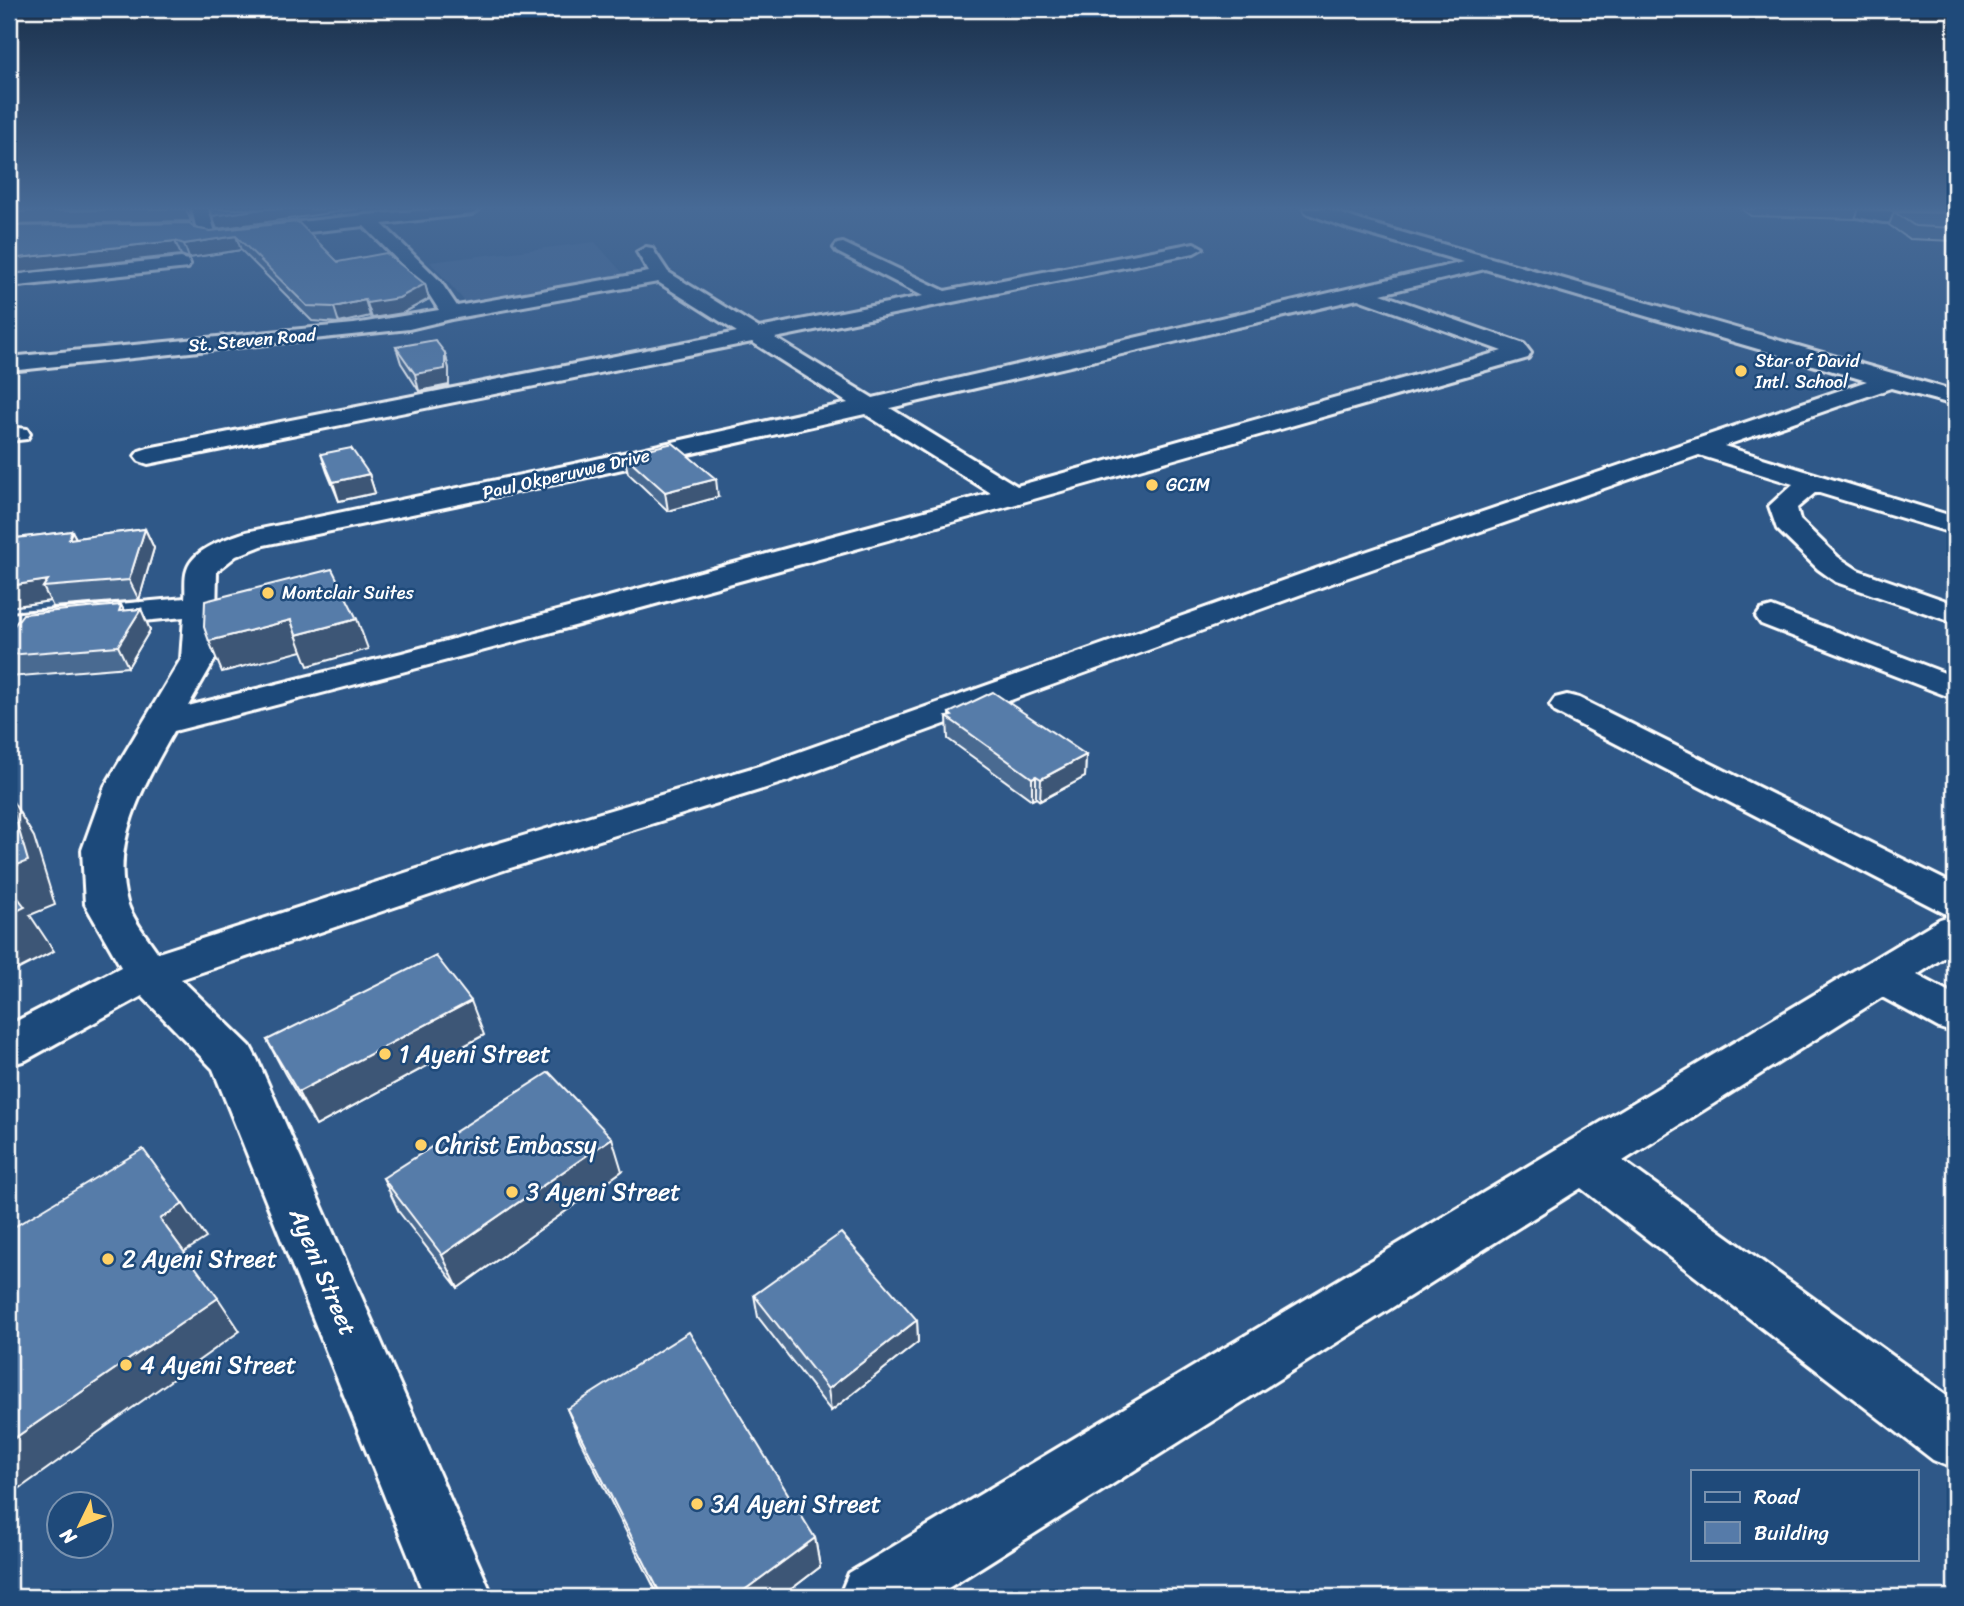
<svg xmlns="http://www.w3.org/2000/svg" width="1964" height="1606" font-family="Sriracha,sans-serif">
<rect width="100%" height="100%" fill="#2f5888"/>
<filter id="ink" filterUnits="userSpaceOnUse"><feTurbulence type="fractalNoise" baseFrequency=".0143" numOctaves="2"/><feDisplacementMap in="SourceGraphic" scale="14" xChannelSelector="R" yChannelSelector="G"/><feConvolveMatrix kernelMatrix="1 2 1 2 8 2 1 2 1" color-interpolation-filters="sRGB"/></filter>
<g filter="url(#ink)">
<!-- built -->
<path fill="#3f6594" d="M595 242 628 279 468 305 430 262Z"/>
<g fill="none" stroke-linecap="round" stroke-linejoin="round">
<!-- minor casing -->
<g stroke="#fff" stroke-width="6">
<path id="minor" d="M192 209H208L215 232C304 222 391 209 480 209L472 214 382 224 440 281 457 306 649 272 637 252 646 247 652 248 668 272 759 328 923 296 837 252 834 248 837 244 843 243 945 291 1194 243 1203 248 1194 253 775 338 873 398 1464 262 1350 229 1306 213 1304 209H1327L1362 221 1955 391V405L1891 388 1724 446 1955 517V534L1816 492 1797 508 1800 520 1838 557 1858 570 1955 604V623L1836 582 1818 569 1777 529 1769 506 1793 484 1699 455 1343 579 788 781 507 869 181 979 250 1046 257 1059 493 1597H425L213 1069 142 996 26 1060 9 1065V1025L121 967 85 904 82 850 105 786 181 659 184 617 9 634V614L185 598C186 590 184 578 187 570 194 548 226 539 246 532L574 464 848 403 752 342 148 464 139 461 135 456 139 451 148 448 737 332 658 282 451 319 409 329 9 371V357L354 324 439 310 425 288 364 226 215 242 199 239ZM1485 269 1867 381 1321 567 762 765 479 849 158 953C148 938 132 919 127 902 110 841 145 783 174 731 628 616 1078 487 1528 358L1531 353 1524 344 1381 294ZM1358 299 1502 351 1017 486 890 408ZM865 414 991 493 402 653 188 706 215 659 217 571 236 556 264 545 574 480Z
M1834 209 1955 214V224L1883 222 1836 213Z
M181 258 188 260 190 264 188 268 9 287V275Z
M9 427 27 429 30 434 27 439 9 441Z
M1772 607 1955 677V699L1761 624 1756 617 1761 610Z
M1567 695 1579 698 1955 885V950L1917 975 1955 995V1033L1939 1028 1882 997 1623 1161 1955 1401V1469L1933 1460 1581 1188 934 1597H839L849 1573 1940 919 1950 916 1555 712 1550 705 1555 698Z"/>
</g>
<!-- minor -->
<use href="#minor" fill="#1f4a7a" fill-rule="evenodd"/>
</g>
<!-- wall -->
<path fill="#4a6a91" stroke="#fff" stroke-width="2" d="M9 209H190L191 221 9 225Z
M1741 209H1859L1855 219 1751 216Z
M1892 209H1955V212V211Z
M1894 212 1955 213V241L1909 239 1889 225Z
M9 226 194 228 210 231 425 284 429 299 403 313 372 318 370 316 339 323 312 321 241 250 189 258 181 255 9 274Z
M396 347 445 353 449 369V385L419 391 401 363Z
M321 454 369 474 375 493 339 501 327 472Z
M624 455 718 497 668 511 628 473Z
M145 529 154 548 139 600 53 607 50 601 9 607 18 538 72 531 76 538Z
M121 605 124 611 141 609 150 630 128 667 9 677V632Z
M949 713 1086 755 1085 777 1040 801 1036 798 1032 800 948 739 947 717H949Z
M484 1035 316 1126 285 1074 267 1040Z
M622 1171 458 1288 399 1212 383 1178Z
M754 1295 917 1320 918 1342 831 1411 758 1317Z
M567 1409 815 1538 820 1567 781 1597H659L580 1440Z"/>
<!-- shaded-wall -->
<path fill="#3c5676" stroke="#fff" stroke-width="2" d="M186 209H190L191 221Z
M262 209H358L217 229 212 216Z
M236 236 241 250 189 258 184 244Z
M175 241 181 255 9 274V259Z
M425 284 429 299 403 313 372 318 367 303Z
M365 300 370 316 339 323 334 307Z
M445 353 449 369V385L419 391 415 374Z
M369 474 375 493 339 501 333 482Z
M716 479 718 497 668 511 665 492Z
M145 529 154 548 139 600 129 580Z
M14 530 24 550 9 539Z
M72 531 82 550 69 539Z
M48 580 43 587 50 601 9 607V586Z
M121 605 131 625 141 609 150 630 128 667 118 646 119 611Z
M357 619 368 649 308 666 296 635Z
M291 620 302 651 222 672 209 641Z
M1086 755 1085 777 1040 801 1041 779Z
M1036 776V798L1032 800V778Z
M9 795 34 837 55 905 30 915 54 951 9 974Z
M471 1001 484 1035 316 1126 298 1092Z
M612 1138 622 1171 458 1288 442 1255Z
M183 1204 206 1238 184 1252 160 1219Z
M218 1298 240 1331 9 1496V1442Z
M917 1320 918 1342 831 1411 828 1389Z
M815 1538 820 1567 781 1597H735Z"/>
<!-- building -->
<path fill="#567ba9" stroke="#fff" stroke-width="2" d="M9 209H154L9 212Z
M210 209H262L212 216Z
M1894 212 1955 213V228L1915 226Z
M298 222 338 262 386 253 425 284 399 298 367 303 365 300 334 307 307 306 236 236 184 244 175 241 9 259V226L190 223 194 228 210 231Z
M435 340 445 353V369L415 374 396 347Z
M673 443 716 479 665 492 624 455Z
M351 448 369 474 333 482 321 454Z
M145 529 129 580 43 587 48 580 9 586V539L72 531 69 539Z
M14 530 9 539V531Z
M332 569 357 619 296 635 291 620 209 641 204 627 205 601Z
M121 605 119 611 141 609 118 646 9 655V632L23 614Z
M993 692 1086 755 1041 779 1036 776 1032 778 947 717 952 716 949 713Z
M9 796 28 861 9 868Z
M9 886 25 907 9 915Z
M436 956 471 1001 298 1092 267 1040Z
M549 1072 612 1138 442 1255 383 1178Z
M143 1149 183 1204 160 1219 218 1298 9 1442V1230Z
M841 1233 917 1320 828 1389 754 1295Z
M689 1332 815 1538 735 1597H662L567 1409Z"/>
</g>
<!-- sky -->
<linearGradient id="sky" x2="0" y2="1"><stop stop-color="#1a304b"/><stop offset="0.48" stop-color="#476a96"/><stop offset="1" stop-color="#476a96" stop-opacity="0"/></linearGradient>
<rect width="1964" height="434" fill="url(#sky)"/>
<!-- markers -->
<g fill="#ffd166" stroke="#1f4a7a" stroke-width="2.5">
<circle cx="1741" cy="371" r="7"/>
<circle cx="1152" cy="485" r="7"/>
<circle cx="268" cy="593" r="7"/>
<circle cx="385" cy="1054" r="7"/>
<circle cx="421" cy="1145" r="7"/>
<circle cx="512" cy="1192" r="7"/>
<circle cx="108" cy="1259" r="7"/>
<circle cx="126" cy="1365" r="7"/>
<circle cx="697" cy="1504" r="7"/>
</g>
<g text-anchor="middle" stroke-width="5" stroke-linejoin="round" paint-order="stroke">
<!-- far-street labels -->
<g font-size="18" fill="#fff" stroke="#1f4a7a">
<text transform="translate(252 340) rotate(-5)" y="6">St. Steven Road</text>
<text transform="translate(566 474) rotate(-13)" y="6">Paul Okperuvwe Drive</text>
</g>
<!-- far-poi labels -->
<g font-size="18" fill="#fff" stroke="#1f4a7a" text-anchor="start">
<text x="1755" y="367">Star of David<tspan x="1755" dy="21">Intl. School</tspan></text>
<text x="1166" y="491">GCIM</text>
<text x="282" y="599">Montclair Suites</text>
</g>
<!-- near-poi labels -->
<g font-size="24" fill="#fff" stroke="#1f4a7a" text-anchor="start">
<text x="399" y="1062">1 Ayeni Street</text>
<text x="435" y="1153">Christ Embassy</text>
<text x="526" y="1200">3 Ayeni Street</text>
<text x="122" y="1267">2 Ayeni Street</text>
<text x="140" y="1373">4 Ayeni Street</text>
<text x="711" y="1512">3A Ayeni Street</text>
</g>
<!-- near-street labels -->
<g font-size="24" fill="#fff" stroke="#1f4a7a">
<text transform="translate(323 1272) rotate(67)" y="8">Ayeni Street</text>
</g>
</g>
<!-- margin -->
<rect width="1964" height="1606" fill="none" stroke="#1f4a7a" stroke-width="35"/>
<rect x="18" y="18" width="1929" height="1571" fill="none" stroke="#fff" stroke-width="2.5" filter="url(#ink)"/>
<!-- legend -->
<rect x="1691" y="1470" width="228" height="91" fill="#1f4a7a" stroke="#7992af" stroke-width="2"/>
<rect x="1705" y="1492" width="35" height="10" fill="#1f4a7a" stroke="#7992af" stroke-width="2"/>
<text x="1754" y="1504" font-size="21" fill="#ffffff">Road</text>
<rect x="1705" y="1522" width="35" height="21" fill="#567ba9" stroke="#7992af" stroke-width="2"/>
<text x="1754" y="1540" font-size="21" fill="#ffffff">Building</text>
<!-- north arrow -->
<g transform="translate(80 1525) rotate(227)"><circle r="33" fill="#1f4a7a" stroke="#7992af" stroke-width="2"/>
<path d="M0-5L12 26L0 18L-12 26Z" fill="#ffd166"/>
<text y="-10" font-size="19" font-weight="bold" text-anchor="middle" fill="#ffffff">N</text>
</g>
</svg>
